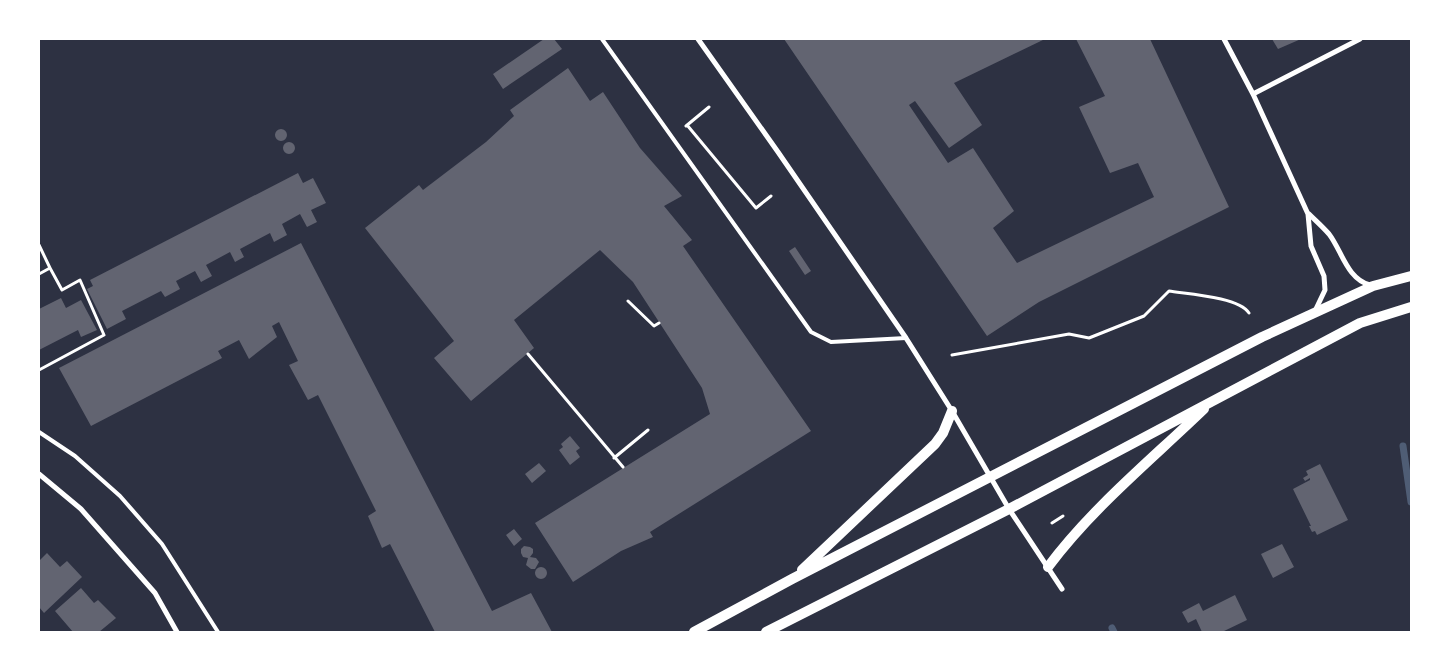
<svg xmlns="http://www.w3.org/2000/svg" width="1450" height="671" font-family="Rubik,sans-serif">
<rect width="100%" height="100%" fill="#2d3142"/>
<g fill="none" stroke-linecap="round" stroke-linejoin="round">
<!-- stream -->
<path stroke="#4f5d75" stroke-width="7" d="M1403 446 1411 502
M1112 628 1114 632"/>
</g>
<!-- building -->
<path fill="#626471" d="M544 39H554L562 49 503 89 493 74Z
M784 39H1045L954 83 982 125 949 148 915 101 909 105 948 163 973 148 1014 211 993 228 1017 263 1154 197 1138 163 1110 173 1079 107 1105 96 1076 39H1150L1229 207 1039 302 987 336Z
M1272 39H1301L1278 49Z
M568 68 590 101 603 92 640 148 682 196 664 206 692 240 683 246 811 431 650 532 653 537 621 551 573 582 535 523 710 414 702 388 633 282 600 250 514 320 534 348 471 401 434 358 454 341 365 228 419 185 423 190 486 142 514 116 510 110Z
M275 135a6 6 0 1 1 12 0a6 6 0 1 1-12 0Z
M283 148a6 6 0 1 1 12 0a6 6 0 1 1-12 0Z
M298 173 303 183 313 178 326 203 311 210 317 222 307 227 300 214 282 224 287 235 274 242 270 233 240 249 244 257 235 262 230 252 206 265 212 276 201 282 195 271 176 281 180 289 165 297 161 291 122 311 126 319 107 329 87 289 93 286 90 280Z
M301 243 492 611 531 593 552 632H435L390 544 382 548 368 516 376 511 318 395 308 400 289 365 298 361 279 322 272 326 277 337 249 359 239 340 218 351 222 358 91 426 59 368Z
M795 247 811 271 805 275 789 251Z
M61 298 66 308 81 300 97 330 81 337 78 330 39 350V309Z
M570 436 580 448 576 451 580 457 570 465 559 450 563 447 561 444Z
M539 463 546 471 532 483 525 474Z
M1320 464 1348 520 1317 535 1315 531 1312 532 1309 526H1311L1293 489 1310 480V478L1305 481 1303 478 1308 475 1306 471Z
M514 529 522 539 514 546 506 535Z
M1282 544 1294 567 1273 578 1261 554Z
M524 546 530 547 533 549V553L530 557 536 558 539 562 535 569H531L526 565 528 558 523 557 521 553V549Z
M47 553 60 567 67 561 82 577 44 613 39 607V561Z
M535 573a6 6 0 1 1 12 0a6 6 0 1 1-12 0Z
M81 588 94 603 98 600 116 618 99 632H73L55 611Z
M1235 595 1247 620 1222 632H1202L1196 619 1188 623 1182 612 1199 603 1203 611Z"/>
<g fill="none" stroke-linecap="round" stroke-linejoin="round">
<!-- path -->
<path stroke="#fff" stroke-width="3" d="M687 125 756 208 771 196
M686 126 709 107
M39 245 50 268 39 274
M628 301 654 326 659 323
M528 354 623 467
M952 355 1069 334 1089 338 1144 316 1169 291C1188 294 1239 297 1249 313
M39 370 104 335 80 280 62 290 50 268
M614 458 648 430
M1052 523 1063 516"/>
<!-- service -->
<path stroke="#fff" stroke-width="4" d="M602 39 811 332 831 342 906 338
M39 432 75 456 120 496 162 544 218 632"/>
<!-- minor -->
<path stroke="#fff" stroke-width="5" d="M698 39 778 152 906 338 952 411 1009 509 1062 589
M1224 39 1253 94 1308 214 1311 246 1324 276 1325 290 1315 311
M1253 94 1360 39
M1309 214C1315 220 1323 227 1329 234 1342 251 1347 279 1370 285
M39 474 81 509 155 593 177 632"/>
<!-- secondary -->
<path stroke="#fff" stroke-width="10" d="M1048 567C1092 508 1151 460 1204 409
M802 570 935 444 943 433 952 411
M694 632 792 579 1262 337 1373 286 1411 276
M766 632 1009 509 1360 323 1411 307"/>
</g>
<!-- border -->
<rect width="1450" height="671" fill="none" stroke="#ffffff" stroke-width="80"/>
</svg>
